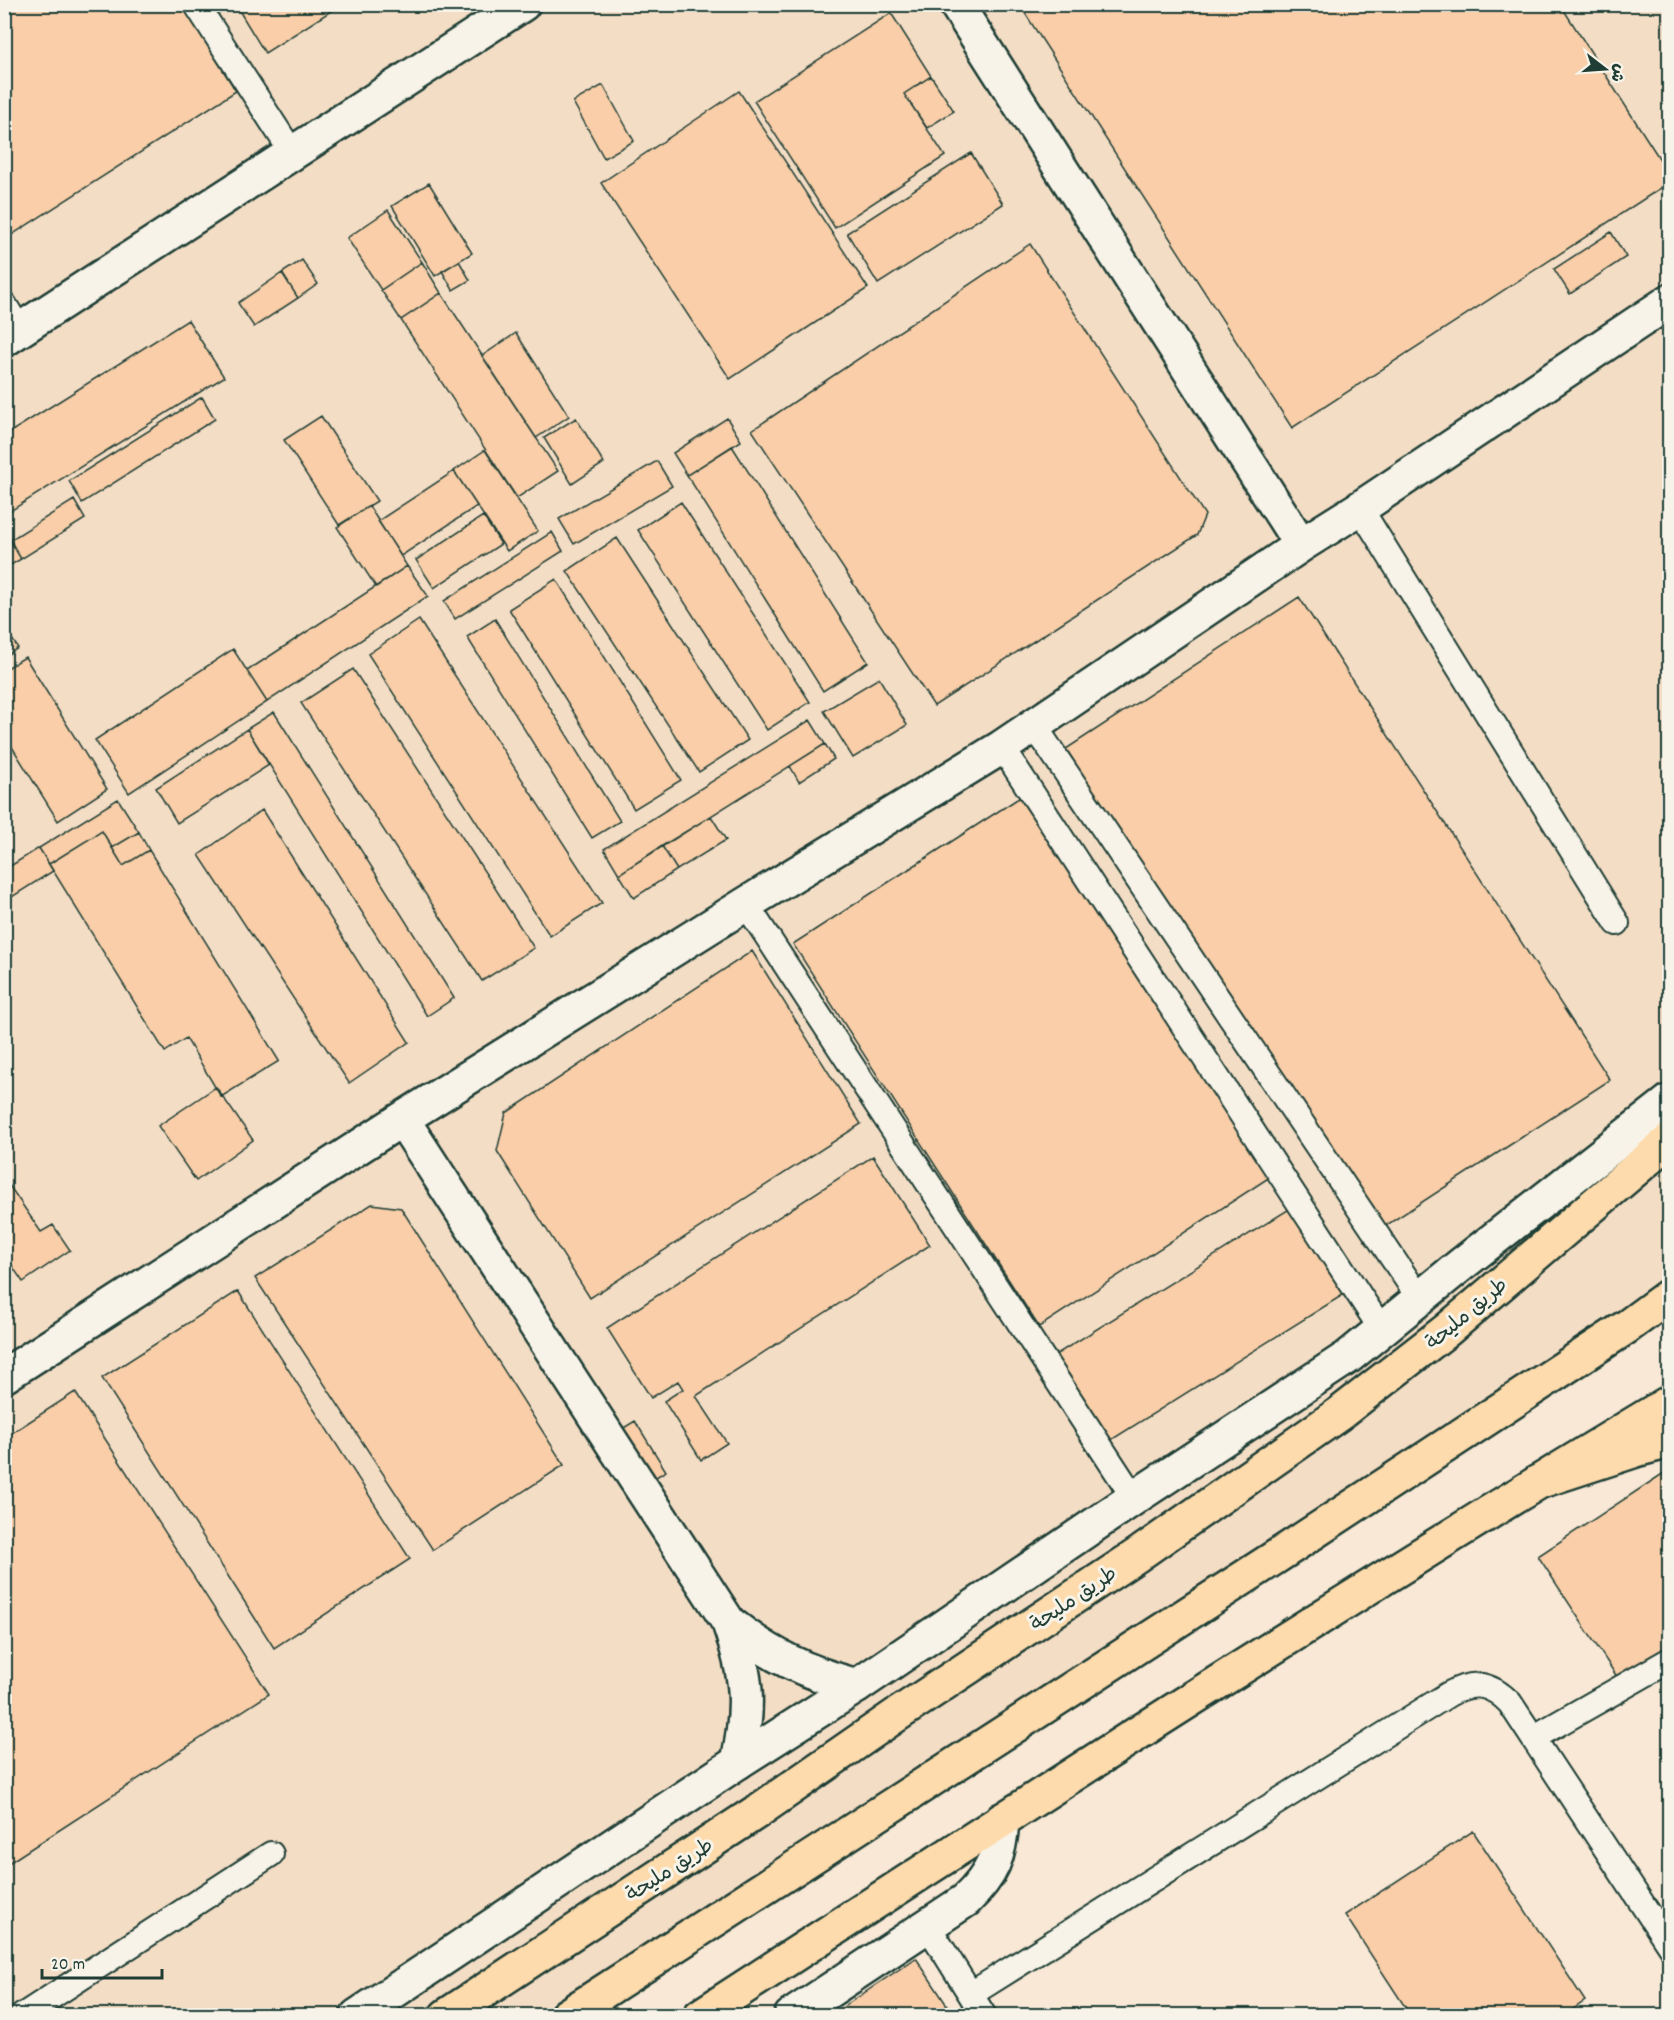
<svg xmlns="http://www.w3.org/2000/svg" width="1674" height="2020" font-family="Dekko,'Playpen Sans Arabic',sans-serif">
<rect width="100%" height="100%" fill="#f8e8d5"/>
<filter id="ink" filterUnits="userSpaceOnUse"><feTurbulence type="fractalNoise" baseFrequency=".0167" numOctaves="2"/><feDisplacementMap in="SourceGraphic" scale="12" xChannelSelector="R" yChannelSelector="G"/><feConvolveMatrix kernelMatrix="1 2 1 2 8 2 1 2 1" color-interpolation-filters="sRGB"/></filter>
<g filter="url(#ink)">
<!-- built -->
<path fill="#f4ddc5" d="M5 5H1669V1308L601 2015 5 2016Z"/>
<!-- building -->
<path fill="#f9cea8" stroke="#1f3d34" stroke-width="1.5" d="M4 4H182L236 91 4 240Z
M235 4H342L265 53Z
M1019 4H1560L1670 175V182L1292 428Z
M891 13 931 76 904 94 945 156 835 228 754 101Z
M931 76 954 111 927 128 904 94Z
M603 85 634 141 604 158 573 102Z
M739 91 868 288 730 379 601 183Z
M971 153 1003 204 878 284 847 233Z
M429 183 472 253 435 276 392 206Z
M388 210 422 262 381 290 347 238Z
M1611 232 1626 257 1570 294 1554 269Z
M1030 244 1205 515 1197 535 934 706 752 430Z
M302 260 318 284 298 298 282 273Z
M459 261 470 280 453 290 442 271Z
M422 262 441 293 401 320 381 290Z
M282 273 298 298 254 327 238 303Z
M441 293 558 471 517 498 401 320Z
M188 320 224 377 4 515V436Z
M516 333 569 416 536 438 482 356Z
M202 397 215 419 82 503 69 481Z
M321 416 377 501 339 525 284 440Z
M576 418 604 463 572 484 544 438Z
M727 418 741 441 687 475 673 453Z
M732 446 868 662 823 691 687 475Z
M485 450 538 531 507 551 454 471Z
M657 461 672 486 574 544 559 519Z
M454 471 477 506 401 556 378 521Z
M74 500 85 519 21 559 10 540Z
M681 502 810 702 767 730 638 530Z
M369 506 407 566 376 587 337 527Z
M483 516 501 544 434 588 416 560Z
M552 532 563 551 455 619 444 601Z
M617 538 748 740 699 772 567 571Z
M10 540 21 559 4 569V543Z
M407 566 428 596 267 702 247 671Z
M556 579 681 780 634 809 509 609Z
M1299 597 1610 1080 1376 1232 1066 749Z
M495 619 620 821 592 838 467 637Z
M419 620 602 903 550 936 368 654Z
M4 627 18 648 4 657Z
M233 649 267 702 129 793 95 740Z
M25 657 107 789 58 821 4 734V670Z
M353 669 534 948 482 981 301 703Z
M879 678 907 725 853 758 824 711Z
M274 712 454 998 427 1016 247 729Z
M810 720 825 744 619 874 604 849Z
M247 729 269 765 177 823 156 788Z
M825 744 834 759 799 782 790 766Z
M1025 794 1270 1177 1039 1327 793 944Z
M118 799 139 832 112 848 102 831 49 864 39 848Z
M262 810 409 1042 349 1083 199 855Z
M711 816 726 840 677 870 662 846Z
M102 831 123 866 149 850 279 1061 221 1097 186 1038 165 1052 49 864Z
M139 832 149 850 123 866 112 848Z
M662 846 677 870 634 898 619 874Z
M39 848 53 871 4 902V870Z
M752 951 861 1124 590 1298 497 1151 506 1113Z
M216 1087 253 1140 196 1181 158 1126Z
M873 1156 930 1245 696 1396 727 1443 701 1460 664 1401 683 1389 678 1381 651 1398 607 1328Z
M4 1178 41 1232 53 1225 70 1250 23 1282 4 1254Z
M372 1204 401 1208 564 1465 433 1550 255 1278Z
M1291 1208 1346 1293 1108 1442 1052 1357Z
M238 1291 410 1559 274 1648 102 1378Z
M75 1392 269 1694 4 1866V1438Z
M635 1421 666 1471 653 1479 622 1429Z
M1670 1469V1647L1619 1680 1538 1556Z
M1670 1710V1729L1661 1716Z
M1473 1831 1585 2001 1563 2016H1411L1345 1915Z
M916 1958 954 2016H830Z"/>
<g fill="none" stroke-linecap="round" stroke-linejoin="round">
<!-- service casing -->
<g stroke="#1f3d34" stroke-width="28">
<path id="service" d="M196 4 293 154
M4 304 20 330
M1360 508 1617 923
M1034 725 1420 1299
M1002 747 1382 1330
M746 904 1134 1498
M1533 1738 1670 1660
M928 1926 984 2016
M971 1994 1449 1694C1474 1680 1490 1683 1510 1703L1670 1946
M22 2016 271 1854"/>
</g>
<!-- minor casing -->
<g stroke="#1f3d34" stroke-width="38">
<path id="minor" d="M956 4 1301 545
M4 340 523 4
M402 1119 729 1623C748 1678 750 1705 738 1762
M4 1376 402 1119 746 904 1002 747 1301 545 1360 508 1670 301
M729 1623C771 1656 805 1672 857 1686"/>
</g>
<!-- tertiary casing -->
<g stroke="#1f3d34" stroke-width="38">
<path id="tertiary" d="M357 2016 738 1762 857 1686 1134 1498 1348 1357 1462 1264 1670 1101
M791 2016 966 1900C992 1875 1000 1856 1002 1820"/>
</g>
<!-- primary casing -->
<g stroke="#1f3d34" stroke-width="38">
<path id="primary" d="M446 2016 758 1811 895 1716 1136 1556 1339 1414 1447 1330 1670 1140
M700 2016C1021 1807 1342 1600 1670 1402"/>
</g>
<!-- motorway casing -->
<g stroke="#1f3d34" stroke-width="38">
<path id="motorway" d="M1538 1482 1639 1449 1670 1441
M566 2016 1285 1551 1628 1326 1670 1295"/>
</g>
<!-- service -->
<use href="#service" stroke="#f7f3e8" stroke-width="24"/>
<!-- minor -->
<use href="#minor" stroke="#f7f3e8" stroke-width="33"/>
<!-- tertiary -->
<use href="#tertiary" stroke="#f7f3e8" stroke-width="33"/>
<!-- primary -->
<use href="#primary" stroke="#fedbac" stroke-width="33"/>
<!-- motorway -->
<use href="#motorway" stroke="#fedbac" stroke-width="33"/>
</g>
</g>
<g text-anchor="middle" stroke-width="6" stroke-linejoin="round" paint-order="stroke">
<!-- street labels -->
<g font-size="21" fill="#1f3d34" stroke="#f7f3e8">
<text transform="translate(1466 1313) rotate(-40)" y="7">طريق مليحة</text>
<text transform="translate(1073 1598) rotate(-34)" y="7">طريق مليحة</text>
<text transform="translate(669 1869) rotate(-33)" y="7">طريق مليحة</text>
</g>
</g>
<!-- margin -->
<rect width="1674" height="2020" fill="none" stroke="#f7f3e8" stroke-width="24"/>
<rect x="12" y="12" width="1650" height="1996" fill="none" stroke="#1f3d34" stroke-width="2" filter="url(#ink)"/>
<!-- north arrow -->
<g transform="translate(1605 69) rotate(107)" stroke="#f7f3e8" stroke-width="4.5" paint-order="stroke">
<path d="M0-4.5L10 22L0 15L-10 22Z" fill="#1f3d34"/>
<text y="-9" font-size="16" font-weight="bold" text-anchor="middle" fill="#1f3d34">ش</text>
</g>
<!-- scale -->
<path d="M42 1969v9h120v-9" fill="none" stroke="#1f3d34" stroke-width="3"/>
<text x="51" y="1969" font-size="18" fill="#1f3d34" stroke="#f7f3e8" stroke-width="4.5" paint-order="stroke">20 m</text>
</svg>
